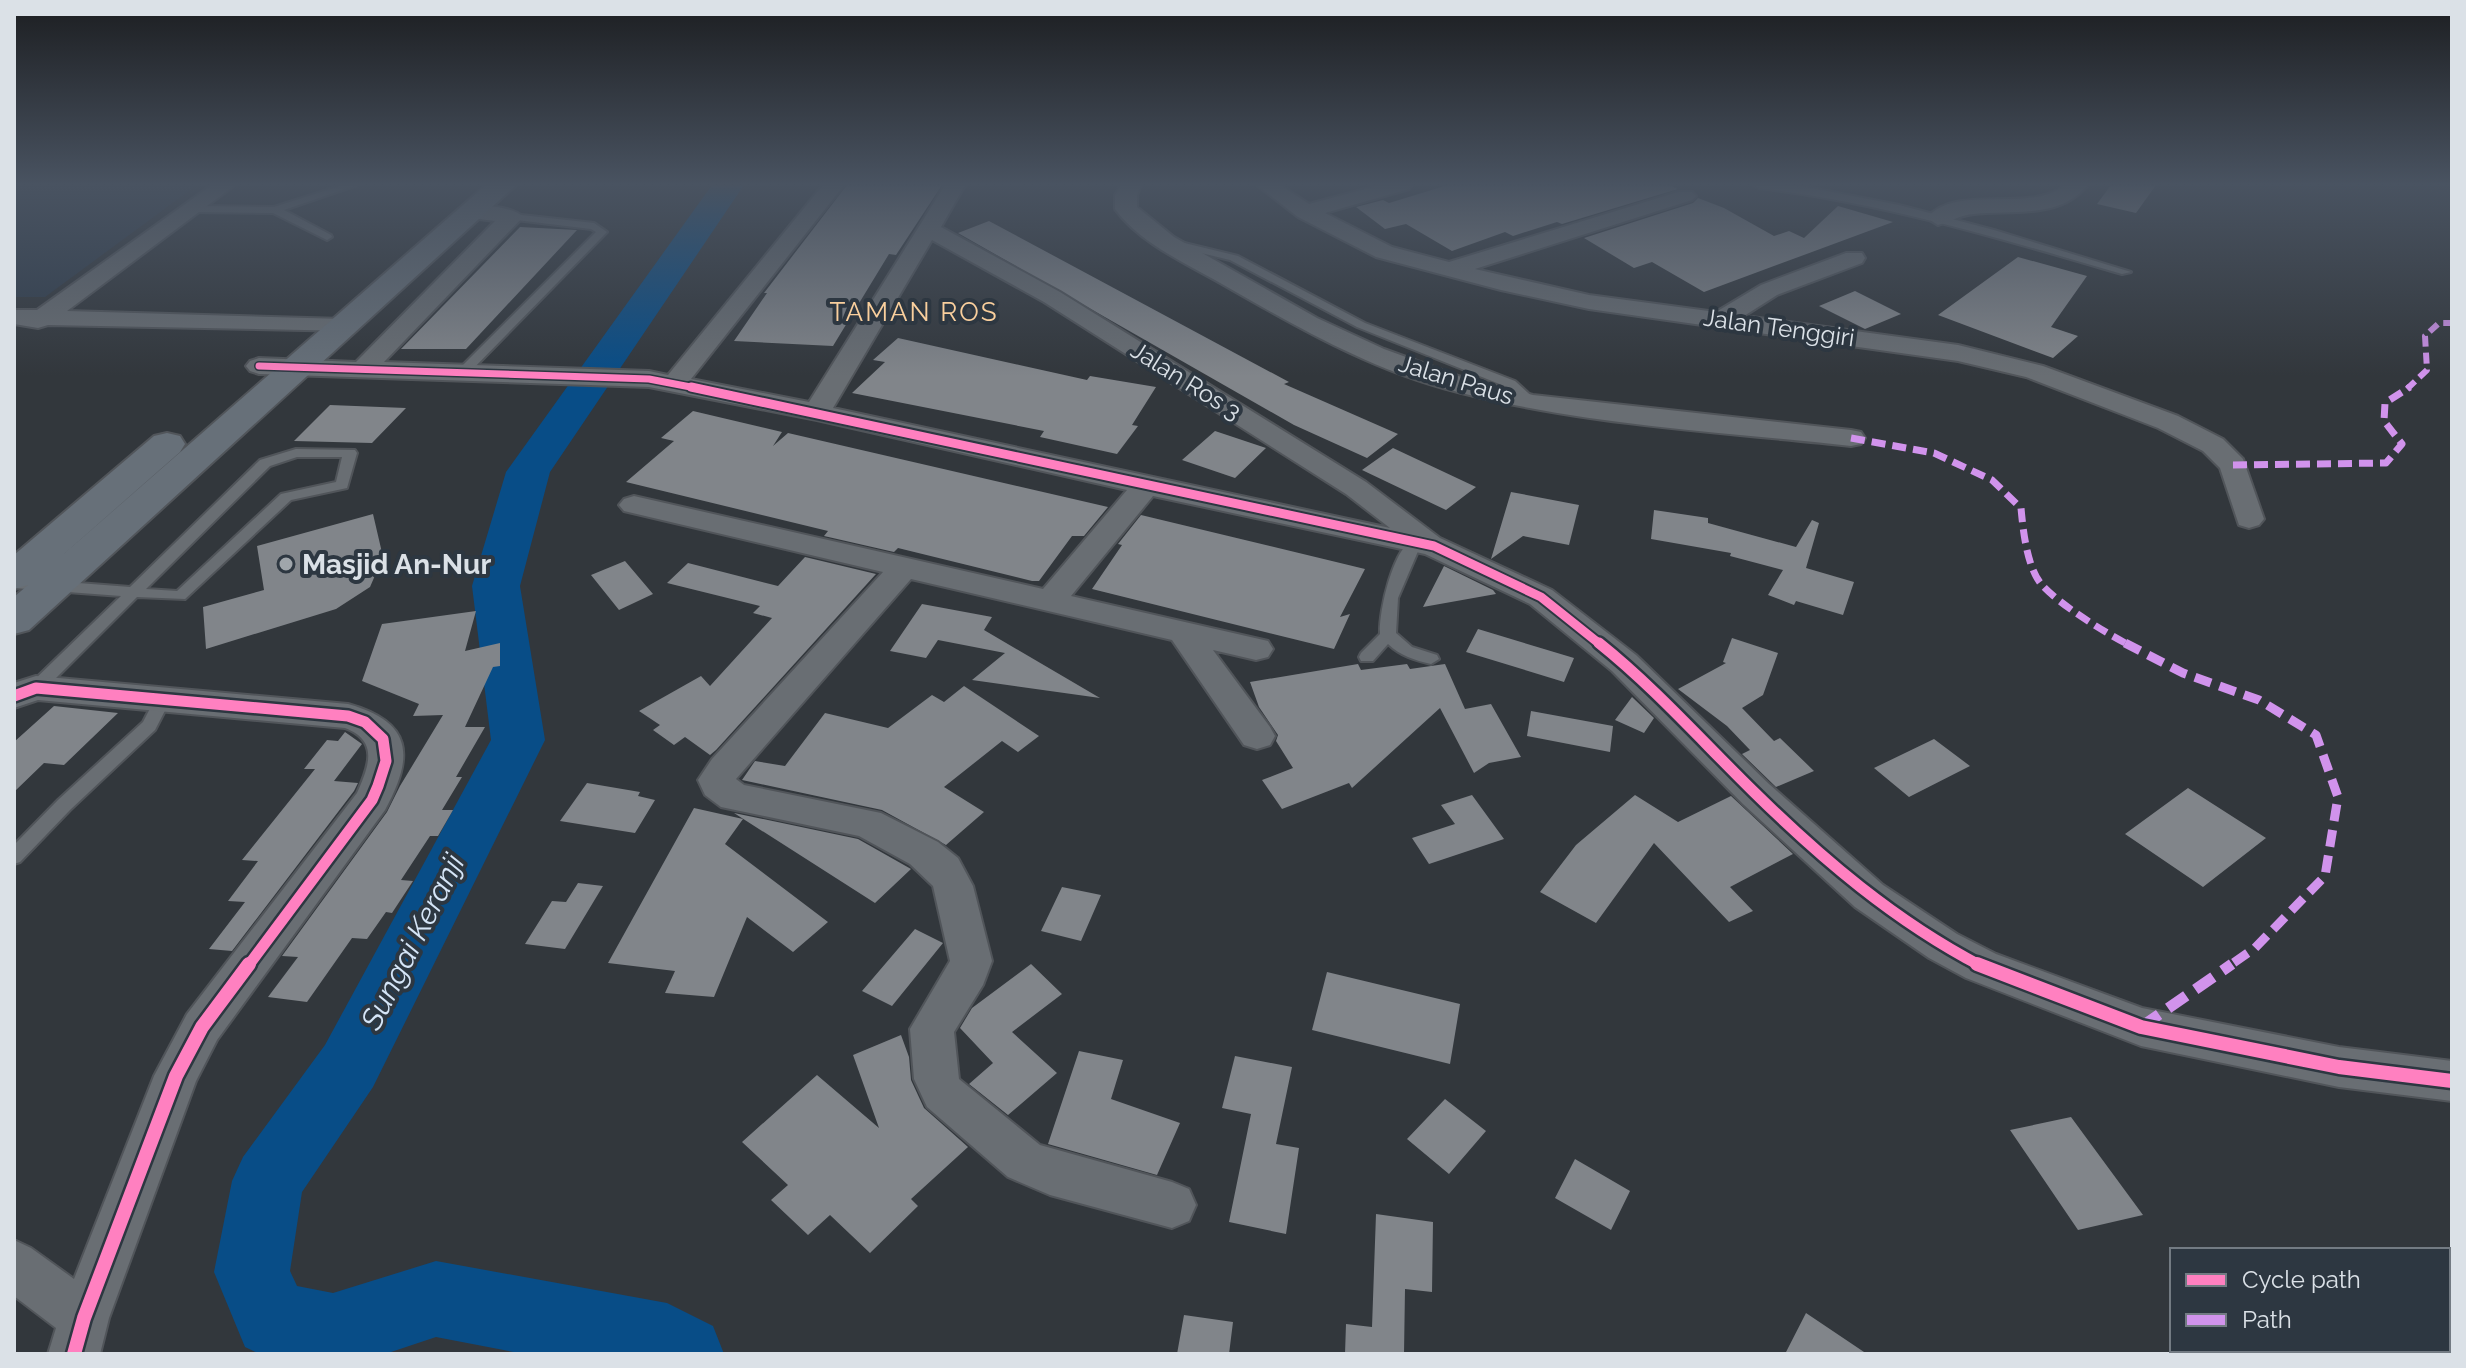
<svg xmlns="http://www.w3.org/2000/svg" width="2466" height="1368" font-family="Raleway,sans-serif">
<rect width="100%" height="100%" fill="#32373c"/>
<!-- built -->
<path fill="#303d4c" d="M14 185H197L45 297H14Z"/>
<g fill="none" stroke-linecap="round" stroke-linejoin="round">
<!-- river -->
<path fill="#084d87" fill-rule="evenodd" d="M712 185H744L550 472 520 586 545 740 373 1087 302 1192 290 1271 297 1286 333 1293 436 1261 667 1303 713 1326 724 1354H524L436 1337 385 1354H260L245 1347 214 1272 232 1181 243 1157 325 1045 491 740 472 586 506 472Z"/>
</g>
<!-- building -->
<path fill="#81858a" d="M847 185H942L896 255 889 254 833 346 734 341 767 293H764Z
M1448 185H1669L1678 189 1562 224 1557 222 1513 236 1505 232 1452 251 1406 224 1385 229 1356 207 1383 200 1389 203Z
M2111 185H2156L2136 213 2097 204Z
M1698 198 1724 208 1774 236 1789 231 1804 238 1838 206 1893 222 1704 292 1652 262 1634 268 1584 238 1693 203Z
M989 221 1289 382 1284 384 1398 434 1367 458 1294 425 958 233Z
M520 227 577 230 466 349H401Z
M2018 257 2087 276 2051 327 2078 336 2053 358 1938 315Z
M1855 291 1901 314 1865 329 1819 306Z
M898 338 1087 380 1090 376 1156 387 1132 425 1138 426 1117 454 1040 437 1044 431 852 393 885 362 873 360Z
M330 405 406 408 372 443 294 441Z
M693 411 782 432 773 446 788 433 1108 507 1084 536H1072L1039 581H1032L898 548 894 552 824 536 828 531 626 482 674 441 661 438Z
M1215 431 1266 448 1235 478 1182 460Z
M1393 448 1476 487 1446 510 1362 470Z
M1511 492 1579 505 1569 545 1523 536 1491 559Z
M1654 510 1708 518V523L1796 547 1812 520 1819 523 1806 568 1854 582 1843 615 1796 601 1794 605 1768 595 1783 570 1730 556 1731 553 1651 539Z
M373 514 383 557 370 587 336 609 206 649 203 607 264 590 257 546Z
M1141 515 1365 569 1340 617 1350 614 1334 649 1092 589 1122 545 1118 544Z
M805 557 876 574 716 750 710 755 685 737 674 745 653 730 660 725 639 711 701 676 710 686 772 618 753 613 760 606 667 583 688 563 778 586Z
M625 561 653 594 619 610 591 575Z
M1444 566 1493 590 1496 594 1423 607Z
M922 604 992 617 984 630 1100 698 972 680 1005 653 938 640 926 658 890 651Z
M476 611 465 651 500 643V666L493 667 465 727H485L456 777H462L442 810H453L438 836H430L401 880 413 881 392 913 386 912 367 939 352 938 307 1002 268 997 298 957 282 956 387 812 400 786 443 715 413 716 419 704 362 681 382 624Z
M1478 629 1574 658 1564 682 1466 652Z
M1732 638 1778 653 1763 695 1742 708 1774 741 1780 738 1814 771 1776 787 1742 754 1750 750 1727 726 1678 689 1726 663 1723 662Z
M1358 664 1361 670 1407 664 1410 669 1445 664 1465 709 1491 704 1521 757 1489 763 1474 773 1440 708 1352 788 1349 783 1282 809 1262 780 1293 768 1276 741 1278 735 1259 707 1250 682Z
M964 686 1039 736 1018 752 1002 741 944 787 984 812 946 845 882 810 742 780 755 761 785 766 825 713 888 728 932 695 944 702Z
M1632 697 1654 718 1644 733 1615 720Z
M54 706 118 713 64 765 44 763 14 792V742Z
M1531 711 1613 726 1610 752 1527 736Z
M345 732 362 744 334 781 358 783 354 791 232 951 209 949 245 902 228 901 258 861 242 860 315 769H304L327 740 338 741Z
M1934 739 1970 766 1909 797 1874 768Z
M587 783 640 792 638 796 655 800 635 833 560 821Z
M2188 788 2266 838 2203 887 2125 834Z
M1472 795 1504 839 1429 864 1412 838 1455 824 1441 805Z
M1635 795 1678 822 1731 796 1793 854 1730 887 1753 911 1729 922 1654 843 1596 923 1540 892 1576 845Z
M694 808 743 819 725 844 828 922 793 952 747 917 714 997 665 993 675 971 608 963Z
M734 813 858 839 911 869 875 903Z
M578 883 603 886 565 949 525 944 552 901 566 902Z
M1062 887 1101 895 1081 941 1041 931Z
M915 929 943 943 892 1006 862 991Z
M1031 964 1062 994 1012 1032 1057 1073 1008 1115 969 1084 993 1063 960 1028 972 1008Z
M1327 972 1460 1004 1450 1064 1312 1030Z
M901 1035 909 1057 911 1080 924 1108 968 1147 911 1199 918 1206 870 1253 830 1215 808 1235 771 1200 788 1185 742 1142 817 1075 879 1128 853 1055Z
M1079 1051 1123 1060 1111 1099 1180 1123 1157 1175 1048 1144Z
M1235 1056 1292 1067 1276 1144 1299 1148 1286 1234 1229 1222 1251 1114 1222 1108Z
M1445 1099 1486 1131 1449 1174 1407 1139Z
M2071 1117 2143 1215 2078 1230 2010 1130Z
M1575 1159 1630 1191 1611 1230 1555 1198Z
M1376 1214 1433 1222 1432 1292 1405 1289 1404 1354H1345L1346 1324 1372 1327Z
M1806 1313 1867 1354H1785Z
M1184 1315 1233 1322 1229 1354H1177Z"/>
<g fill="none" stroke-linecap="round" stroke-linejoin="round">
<!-- service casing -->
<g stroke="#51555a" stroke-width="4">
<path id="service" d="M343 185H357L284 210 331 235 332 237 327 240 273 213 193 212 188 209 193 206 274 207Z
M1754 185 1806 187 1899 205 1994 230 2131 272 2122 274C2002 239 1884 203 1759 188Z
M512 214 594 223 607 232 467 375H459V369L596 232 591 229 508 219 507 217Z
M1172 240 1238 256 1365 323 1515 381 1539 403 1533 407 1529 406 1507 387 1357 327 1230 260 1168 245V241Z
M296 449 355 450 357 453 347 488 291 500 185 599 137 597 42 692H30L28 688 30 684 121 596 14 588V578L130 587 260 460ZM297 457H342L336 482 281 494 177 591 146 589 270 466Z
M1415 538 1422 542 1398 598 1396 633 1412 647 1437 655 1439 659 1431 664C1414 660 1401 656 1388 644L1373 661H1361L1359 657 1361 653 1380 634C1379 611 1393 547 1415 538Z
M164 691 172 697 155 730 70 810 20 862 14 864V845L58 800 143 722 158 693Z"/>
</g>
<!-- minor casing -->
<g stroke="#51555a" stroke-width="4">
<path id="minor" d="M212 185H235L67 311 344 319 353 321 356 326 353 331 48 325 38 328 14 324V310H37Z
M823 185H844L691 379 809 402 945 185H965L941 227 1060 292 1366 482 1440 538 1552 590 1636 655 1769 784 1883 885 1957 934 1996 954 2142 1008 2339 1047 2452 1061V1101L2339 1087 2141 1046 1966 978 1929 958 1855 907 1743 804 1612 671 1530 604 1425 554 1153 496 1071 596 1268 641 1273 649 1268 657 1256 660 1213 650 1270 727 1275 736 1270 745 1257 749 1244 745 1172 640 911 579 736 779 744 785 881 813 938 842 958 858 973 886 992 961 983 985 954 1032 959 1079 1040 1145 1172 1182 1189 1189 1196 1205 1189 1221 1172 1228 1050 1195 1008 1177 927 1107 914 1079 910 1029 950 961 933 886 910 864 859 836 721 807 705 795 698 780 712 759 883 572 624 511 619 505 624 499 634 496 1043 589 1127 490 817 420 649 387 259 374 250 371 246 366 250 361 259 358 356 362 495 221 463 217 460 212 463 207C478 204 513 206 523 217L384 362 649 371 668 375ZM932 240 1044 302 1346 494 1390 528 833 408Z
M1121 185H1141L1137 195V207L1174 237 1317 318 1384 349 1458 376 1533 395 1851 430 1861 432 1865 438 1861 444 1851 446C1715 431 1575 425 1443 388 1367 367 1297 327 1229 288 1192 266 1141 245 1115 209V195Z
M1257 185H1280L1309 204 1380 185H1412L1409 189 1325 213 1392 247 1449 262 1678 192H1692L1696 196 1692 200 1475 269 1589 295 1716 312 1761 285 1846 253H1862L1865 258 1862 263 1777 295 1744 316 1958 345 2043 366 2178 416 2223 439 2243 459 2264 519 2259 525 2249 528 2239 525 2220 468 2203 451 2158 428 2026 377 1958 361 1589 309 1501 290 1376 257 1298 217Z
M2065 185H2087C2062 219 2011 210 1974 214 1961 215 1951 221 1938 225L1927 218C1955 183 2031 214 2065 185Z
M36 676 348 704C412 722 415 755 385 810L217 1040 196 1081 109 1318 100 1354H48L56 1328 14 1296V1240L31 1248 74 1279 154 1076 187 1014 357 793C369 766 379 741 345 728L38 700 14 708V683Z"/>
</g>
<!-- trunk casing -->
<g stroke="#51555a" stroke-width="4">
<path id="trunk" d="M486 185H516L29 630 14 634V597L28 585 14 589V555L154 436 167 433 180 436 185 444 180 452 57 560Z"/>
</g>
<!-- service -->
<use href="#service" fill="#696e73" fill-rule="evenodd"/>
<!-- minor -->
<use href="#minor" fill="#696e73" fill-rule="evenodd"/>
<!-- trunk -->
<use href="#trunk" fill="#677079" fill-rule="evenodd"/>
<!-- quiet-far3 -->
<path stroke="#d193ec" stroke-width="6" stroke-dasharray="11 6" stroke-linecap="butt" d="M2407 389 2427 370 2425 336 2439 323H2452"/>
<!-- quiet-far2 -->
<path stroke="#d193ec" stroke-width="7" stroke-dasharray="14 7" stroke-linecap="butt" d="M1851 438 1934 453 1992 480 2021 508C2023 530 2027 568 2042 585 2060 605 2104 632 2129 645
M2233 465 2386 463 2402 444 2384 421 2385 403 2410 387"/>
<!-- quiet-far1 -->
<path stroke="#d193ec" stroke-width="9" stroke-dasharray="17 9" stroke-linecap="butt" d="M2125 643 2183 673 2259 700 2316 735 2338 797 2325 876 2255 948 2229 966"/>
<!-- quiet -->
<path stroke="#d193ec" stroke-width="11" stroke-dasharray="22 11" stroke-linecap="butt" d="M2141 1027 2232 964"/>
<!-- cycleway-far3 casing -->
<g stroke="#2d3741" stroke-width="10">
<path id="cycleway-far3" d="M259 366 649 379 701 389"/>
</g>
<!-- cycleway-far2 casing -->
<g stroke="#2d3741" stroke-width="13">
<path id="cycleway-far2" d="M691 387 1434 546 1541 597 1601 645"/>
</g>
<!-- cycleway-far1 casing -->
<g stroke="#2d3741" stroke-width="16">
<path id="cycleway-far1" d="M1599 643C1654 687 1702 741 1753 791 1822 859 1895 921 1981 966
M14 696 36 688 348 716 365 722 383 739 386 761 378 786 372 800 248 966"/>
</g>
<!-- cycleway casing -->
<g stroke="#2d3741" stroke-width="19">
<path id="cycleway" d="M1977 964 2141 1027 2339 1067 2452 1081
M74 1354 84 1318 176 1076 202 1027 249 964"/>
</g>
<!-- cycleway-far3 -->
<use href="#cycleway-far3" stroke="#ff80c0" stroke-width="7"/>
<!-- cycleway-far2 -->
<use href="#cycleway-far2" stroke="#ff80c0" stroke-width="9"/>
<!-- cycleway-far1 -->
<use href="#cycleway-far1" stroke="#ff80c0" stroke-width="11"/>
<!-- cycleway -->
<use href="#cycleway" stroke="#ff80c0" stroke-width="14"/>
</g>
<!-- sky -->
<linearGradient id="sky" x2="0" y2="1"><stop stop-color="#1c1e21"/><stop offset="0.49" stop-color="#495361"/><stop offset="1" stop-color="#495361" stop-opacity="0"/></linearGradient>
<rect width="2466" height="376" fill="url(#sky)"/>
<!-- markers -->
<circle fill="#a0a6ab" stroke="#2d3741" stroke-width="3" cx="286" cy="564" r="8"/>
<g text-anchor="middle" stroke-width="8" stroke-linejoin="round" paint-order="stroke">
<!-- far-street labels -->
<g font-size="24" fill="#dbe1e7" stroke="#2d3741">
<text transform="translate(1779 328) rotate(8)" y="8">Jalan Tenggiri</text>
<text transform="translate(1456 380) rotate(17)" y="8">Jalan Paus</text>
<text transform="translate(1186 381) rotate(32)" y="8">Jalan Ros 3</text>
</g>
<!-- far-neighbourhood labels -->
<g font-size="26" letter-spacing="2" fill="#f9cf9d" stroke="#2d3741">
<text x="914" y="321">TAMAN ROS</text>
</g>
<!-- poi labels -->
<g font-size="28" font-weight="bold" fill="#dbe1e7" stroke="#2d3741" text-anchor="start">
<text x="302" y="574">Masjid An-Nur</text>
</g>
<!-- water labels -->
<g font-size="30" font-style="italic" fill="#d5e5f7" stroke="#2d3741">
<text transform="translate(413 942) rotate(-63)" y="10">Sungai Keranji</text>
</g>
</g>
<!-- border -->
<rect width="2466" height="1368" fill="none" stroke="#dbe1e7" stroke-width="32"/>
<!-- legend -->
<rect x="2170" y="1248" width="280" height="104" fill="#2d3741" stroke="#737b83" stroke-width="2"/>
<rect x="2186" y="1274" width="40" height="12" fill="#ff80c0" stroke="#737b83" stroke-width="2"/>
<text x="2242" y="1288" font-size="24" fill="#dbe1e7">Cycle path</text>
<rect x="2186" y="1314" width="40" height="12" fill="#d193ec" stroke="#737b83" stroke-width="2"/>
<text x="2242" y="1328" font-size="24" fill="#dbe1e7">Path</text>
</svg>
